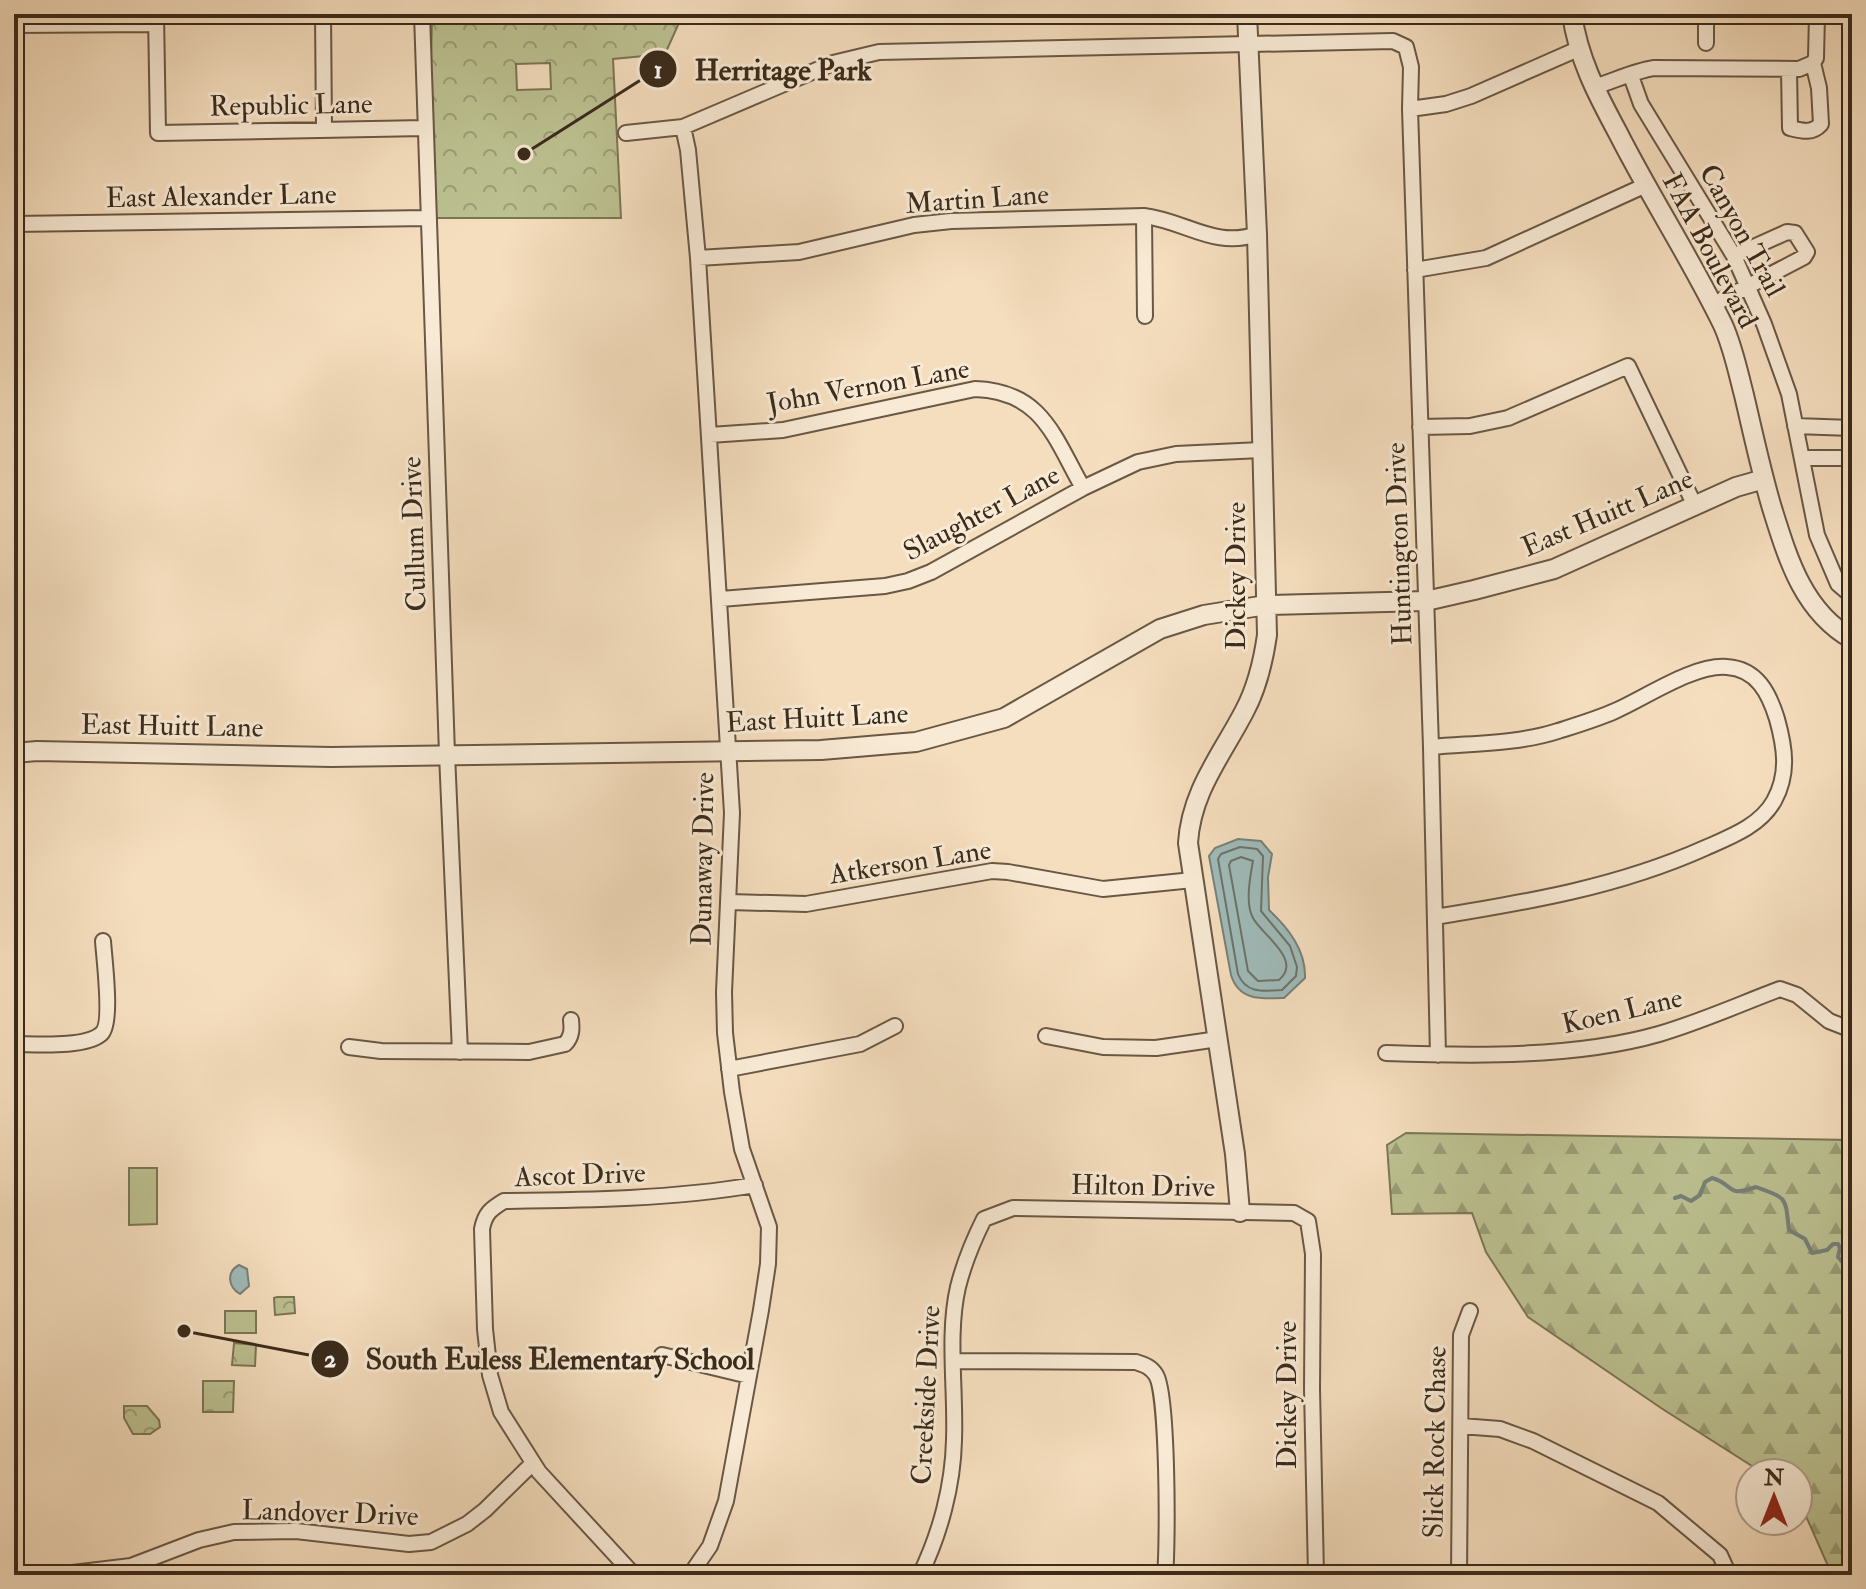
<svg xmlns="http://www.w3.org/2000/svg" width="1866" height="1589" font-family="'IM FELL Double Pica',serif">
<defs>
<pattern id="forest-firs" width="22" height="20" patternUnits="userSpaceOnUse" patternTransform="scale(2)"><rect width="22" height="20" fill="#bcc191"/><path d="M5 1l3.5 6h-7zM16 11l3.5 6h-7z" fill="#9a9d76"/></pattern>
<pattern id="park-crowns" width="20" height="18" patternUnits="userSpaceOnUse" patternTransform="scale(2)"><rect width="20" height="18" fill="#bcc191"/><path d="M2 6a3 3 0 1 1 6 0M12 15a3 3 0 1 1 6 0" fill="none" stroke="#9a9d76"/></pattern>
</defs>
<rect width="100%" height="100%" fill="#f5debe"/>
<filter id="stains"><feTurbulence type="fractalNoise" baseFrequency=".0025" numOctaves="4"/><feColorMatrix values="0 0 0 0 .2 0 0 0 0 .09 0 0 0 0 .02 0 0 0 .5 -.17"/></filter>
<radialGradient id="worn" r=".72"><stop offset=".6" stop-color="#630" stop-opacity="0"/><stop offset="1" stop-color="#630" stop-opacity=".3"/></radialGradient>
<!-- forest -->
<path fill="url(#forest-firs)" stroke="#7b7656" stroke-width="2" d="M1406 1133 1852 1140V1575H1832L1798 1498V1473H1763L1661 1408 1528 1317 1486 1252 1472 1213 1392 1214 1387 1145Z"/>
<!-- park -->
<path fill="url(#park-crowns)" stroke="#7b7656" stroke-width="2" fill-rule="evenodd" d="M432 14H683L665 54 613 59 621 218H428ZM550 63 551 89 517 90 516 64Z
M277 1297H294L295 1313 275 1315 274 1298Z
M234 1343 256 1345 255 1366 232 1365Z
M203 1381H234L233 1412H203Z
M124 1406H147L159 1420 160 1427 150 1434H133L124 1418Z"/>
<!-- garden -->
<path fill="#bcc191" stroke="#7b7656" stroke-width="2" d="M129 1168H157V1224L129 1225Z
M225 1311H256V1333H225Z"/>
<!-- water -->
<path fill="#9fbbb9" stroke="#77817a" stroke-width="2" d="M1238 839 1261 841 1272 854 1268 877 1269 910C1288 928 1306 950 1305 978L1284 998C1261 999 1239 1001 1231 975L1209 856 1215 848Z
M239 1265 247 1269 249 1286 240 1294C228 1287 226 1272 239 1265Z"/>
<g fill="none" stroke-linecap="round" stroke-linejoin="round">
<!-- shore -->
<path stroke="#6c736a" stroke-width="2" d="M1240 847 1257 849 1263 856 1261 911 1290 946 1297 967 1296 976 1282 990C1264 991 1246 994 1238 974L1218 859 1221 854Z
M1241 857 1253 861C1250 877 1245 904 1253 918 1262 935 1303 960 1279 980L1258 981 1248 971 1229 865 1231 861Z"/>
<!-- stream -->
<path stroke="#77817a" stroke-width="4" d="M1675 1198 1681 1196 1691 1201 1700 1195 1705 1182 1712 1178C1736 1185 1725 1198 1756 1187 1788 1199 1785 1196 1789 1230L1805 1239 1812 1253 1827 1250 1833 1244H1838L1840 1248 1838 1257 1852 1273"/>
<!-- minor casing -->
<g stroke="#695844" stroke-width="18">
<path id="minor" d="M156 14 158 133 424 128
M323 14 324 129
M422 14 447 754 460 1052
M1706 14V43
M14 25 156 24
M1789 69 1790 128C1802 131 1812 134 1821 124L1819 88 1813 63
M1631 76 1641 104 1734 256 1764 324 1789 394 1817 535 1838 584 1852 596
M1594 87C1614 81 1634 71 1654 68L1799 69 1813 63 1816 58 1817 14
M1410 109 1446 104 1471 96 1578 49
M683 127 688 150 698 258 732 813 724 992 725 1033 732 1092 742 1149 769 1227 768 1264 761 1310 726 1501 710 1546 690 1575
M626 133 683 127 833 63 879 52 1393 41 1406 47 1411 67 1410 109 1431 747 1438 1055
M1144 216 1145 316
M14 224 428 218
M698 258 799 252 914 225 951 221 1144 216C1186 221 1215 249 1257 234
M1415 270 1486 258 1646 185
M1712 305 1804 257 1807 252 1795 233 1787 232 1734 256
M1795 426 1852 428
M1420 427 1470 426 1508 418 1628 366 1695 506
M710 435 783 430 975 389C1042 391 1054 437 1083 488
M1802 458H1852
M721 599 885 586 908 581 931 572 1083 488 1138 462 1176 454 1261 450
M1431 747C1473 743 1518 744 1558 731 1577 725 1597 719 1615 711 1645 698 1694 664 1727 667 1757 669 1769 693 1777 719 1785 748 1789 774 1774 801 1760 826 1730 837 1705 848 1618 887 1528 902 1435 917
M729 902 806 904 992 871 1008 872 1103 889 1193 880
M1046 1036 1103 1047 1156 1048 1218 1039
M14 1044C35 1044 85 1048 101 1034 113 1025 104 957 103 941
M349 1047 381 1051 529 1052 565 1044C572 1037 572 1029 571 1020
M1386 1053C1473 1056 1575 1058 1659 1034 1700 1022 1740 1004 1780 989L1797 995 1829 1021 1852 1030
M729 1069 860 1044 895 1026
M662 1355 749 1376
M954 1361 1136 1362C1145 1365 1151 1367 1156 1375 1168 1394 1168 1546 1165 1575
M1461 1426 1500 1429 1533 1441 1658 1503 1720 1555 1729 1575
M56 1575 131 1566 199 1540 234 1532 296 1531 409 1544 431 1542 467 1524 485 1510 533 1463
M634 1575 539 1472 501 1412 490 1375 485 1329 482 1229C485 1213 491 1209 504 1201 588 1200 672 1199 755 1185
M920 1575C940 1534 953 1486 954 1440 956 1391 947 1334 958 1287 964 1263 973 1241 984 1219L1013 1208 1294 1213 1308 1221 1313 1254 1312 1389 1316 1575
M1459 1575 1461 1335 1470 1311"/>
</g>
<!-- tertiary casing -->
<g stroke="#695844" stroke-width="22">
<path id="tertiary" d="M1572 14C1578 58 1597 94 1618 133 1651 198 1691 259 1723 325 1733 347 1738 372 1744 395 1753 433 1761 471 1772 508 1788 559 1803 611 1852 639
M14 753 37 751 331 757 821 750 916 742 1004 718 1160 629 1204 615 1266 605 1426 601 1474 590 1554 569 1736 487 1764 479
M1240 1212 1235 1154 1188 843C1191 792 1221 756 1244 712 1257 688 1263 663 1267 635L1257 234 1247 14"/>
</g>
<!-- minor -->
<use href="#minor" stroke="#f8ead5" stroke-width="14"/>
<!-- tertiary -->
<use href="#tertiary" stroke="#f8ead5" stroke-width="18"/>
</g>
<g text-anchor="middle" stroke-width="6" stroke-linejoin="round" paint-order="stroke">
<!-- street labels -->
<g font-size="28" fill="#3a2b1b" stroke="#f8ead5">
<text transform="translate(291 104) rotate(-1)" y="10">Republic Lane</text>
<text transform="translate(221 195) rotate(-1)" y="10">East Alexander Lane</text>
<text transform="translate(977 198) rotate(-4)" y="10">Martin Lane</text>
<text transform="translate(1743 230) rotate(61)" y="10">Canyon Trail</text>
<text transform="translate(1711 250) rotate(62)" y="10">FAA Boulevard</text>
<text transform="translate(868 385) rotate(-10)" y="10">John Vernon Lane</text>
<text transform="translate(981 512) rotate(-28)" y="10">Slaughter Lane</text>
<text transform="translate(1607 512) rotate(-23)" y="10">East Huitt Lane</text>
<text transform="translate(413 534) rotate(-92)" y="10">Cullum Drive</text>
<text transform="translate(1398 544) rotate(-92)" y="10">Huntington Drive</text>
<text transform="translate(1235 576) rotate(-90)" y="10">Dickey Drive</text>
<text transform="translate(817 717) rotate(-3)" y="10">East Huitt Lane</text>
<text transform="translate(172 725) rotate(1)" y="10">East Huitt Lane</text>
<text transform="translate(702 859) rotate(-89)" y="10">Dunaway Drive</text>
<text transform="translate(910 861) rotate(-9)" y="10">Atkerson Lane</text>
<text transform="translate(1622 1010) rotate(-13)" y="10">Koen Lane</text>
<text transform="translate(580 1174) rotate(-2)" y="10">Ascot Drive</text>
<text transform="translate(1143 1185) rotate(1)" y="10">Hilton Drive</text>
<text transform="translate(925 1395) rotate(-87)" y="10">Creekside Drive</text>
<text transform="translate(1286 1395) rotate(-90)" y="10">Dickey Drive</text>
<text transform="translate(1434 1442) rotate(-89)" y="10">Slick Rock Chase</text>
<text transform="translate(330 1512) rotate(2)" y="10">Landover Drive</text>
</g>
</g>
<!-- callouts -->
<path fill="none" stroke="#3a2b1b" stroke-width="3" d="M524 154L658 69M184 1331L330 1359"/>
<g fill="#3a2b1b" stroke="#f8ead5" stroke-width="3">
<circle cx="524" cy="154" r="8"/>
<circle cx="184" cy="1331" r="8"/>
<circle cx="658" cy="69" r="20"/>
<circle cx="330" cy="1359" r="20"/>
</g>
<g font-size="24" text-anchor="middle" font-weight="bold" fill="#fff">
<text x="658" y="78">1</text>
<text x="330" y="1367">2</text>
</g>
<g font-size="30" text-anchor="middle" font-weight="bold" fill="#3a2b1b" stroke="#f8ead5" stroke-width="6" stroke-linejoin="round" paint-order="stroke">
<text x="783" y="80">Herritage Park</text>
<text x="560" y="1369">South Euless Elementary School</text>
</g>
<!-- margin -->
<rect width="1866" height="1589" fill="none" stroke="#f5debe" stroke-width="48"/>
<rect x="16" y="16" width="1834" height="1557" fill="none" stroke="#3a2b1b" stroke-width="4"/>
<rect x="24" y="24" width="1818" height="1541" fill="none" stroke="#3a2b1b" stroke-width="2"/>
<!-- north arrow -->
<g transform="translate(1774 1497)"><circle r="38" fill="#f8ead5" stroke="#ac9e8b" stroke-width="2"/>
<path d="M0-6L14 30L0 20L-14 30Z" fill="#8f2418"/>
<text y="-12" font-size="22" font-weight="bold" text-anchor="middle" fill="#3a2b1b">N</text>
</g>
<rect width="100%" height="100%" filter="url(#stains)"/>
<rect width="100%" height="100%" fill="url(#worn)"/>
</svg>
